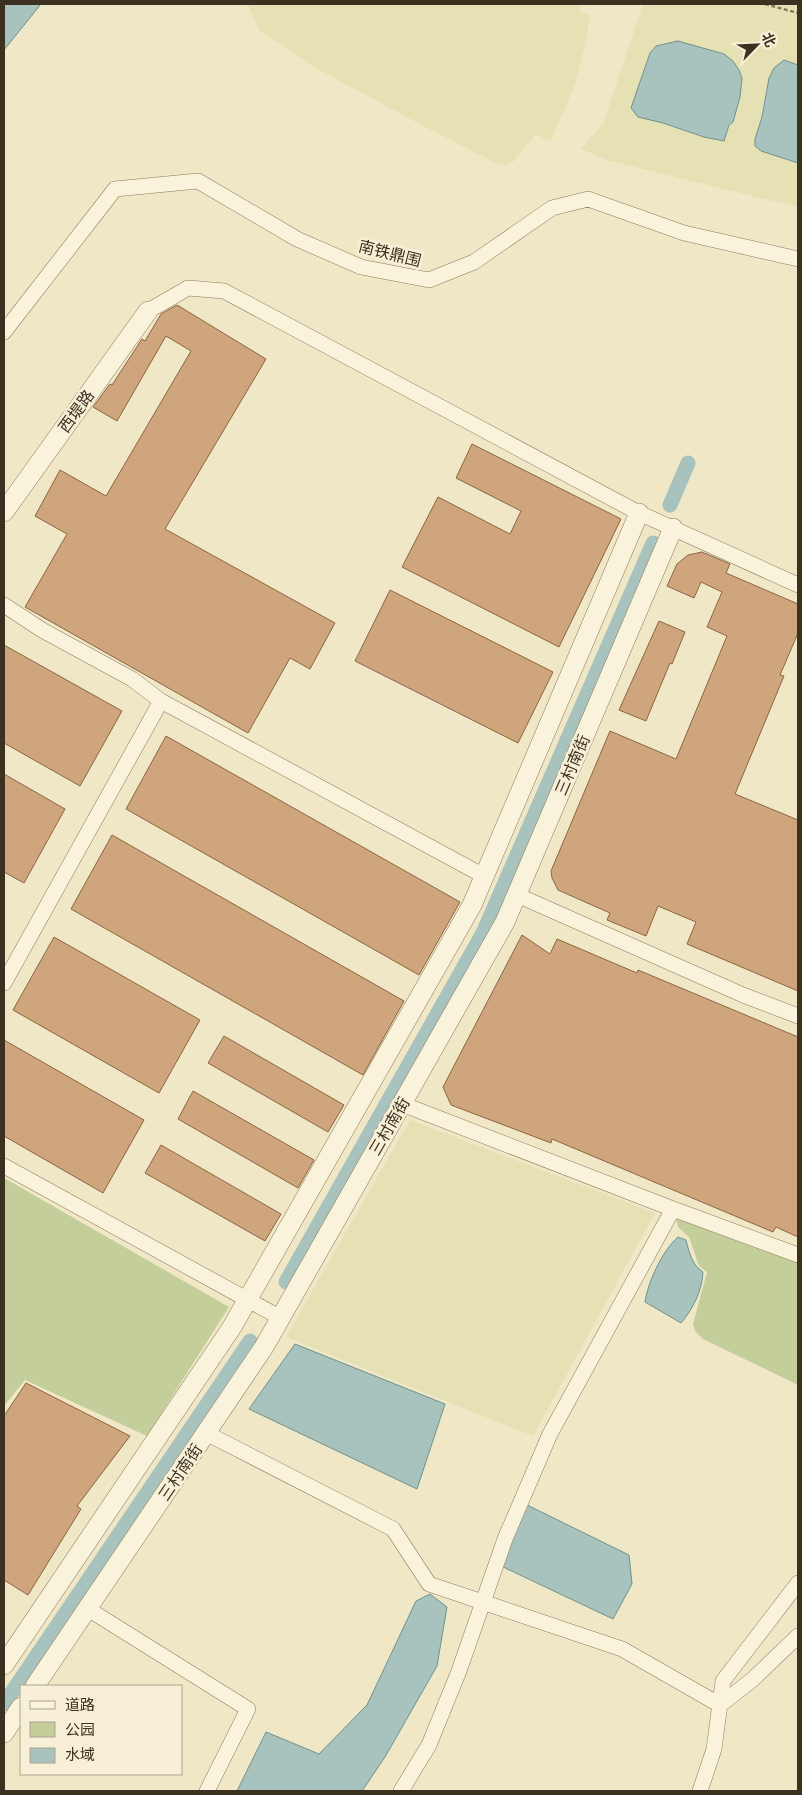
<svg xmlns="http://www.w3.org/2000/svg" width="802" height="1795" font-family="Literata,'Noto Sans SC',serif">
<rect width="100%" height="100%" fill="#f0e7c7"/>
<!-- farmland -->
<path fill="#e5e1b4" d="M245 4H582L579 12 589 14 590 18 586 42 575 84 551 141H547L536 134 514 161 506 165 494 162 425 127 314 67 259 30 249 7Z
M643 4H798V207L607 160 581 149 604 122Z
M410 1120 655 1213 533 1436 286 1337Z"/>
<!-- green -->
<path fill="#c4ce9a" d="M4 1178 229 1307 147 1436 25 1380 4 1406Z
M675 1215 798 1262V1385L703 1339 695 1331 693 1324 707 1272 699 1266 689 1237 678 1227Z"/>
<!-- water -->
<path fill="#a8c3bd" stroke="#6e928c" d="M4 4H41L4 50Z
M678 41 724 54 733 61 739 70 742 78 740 97 735 115 733 122 729 125 724 141 704 137 663 123 638 117 631 108 650 53 656 46Z
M784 60 798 65V163L761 151 755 146V139L762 117 769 78 774 68Z
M678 1237 686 1240C689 1252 692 1265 703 1272 702 1291 693 1309 681 1323L645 1302C648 1282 662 1251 678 1237Z
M295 1344 445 1404 417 1489 249 1409Z
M521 1502 629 1555 632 1584 613 1619 501 1566Z
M430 1594 447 1607 437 1666 385 1757 362 1791H237L266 1732 319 1754 367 1705 416 1601Z"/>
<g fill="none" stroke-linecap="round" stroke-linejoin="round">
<!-- canal -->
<path stroke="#a8c3bd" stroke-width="15" d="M670 505 688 463
M286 1282 483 933 653 543
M4 1704 250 1341"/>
</g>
<!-- building -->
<path fill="#cea57c" stroke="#8c6541" d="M177 305 266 359 165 529 335 623 310 669 290 658 248 733 25 607 67 534 35 516 60 470 106 496 191 351 166 336 117 421 93 407 110 384 112 385 142 339 145 341 161 314Z
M472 444 621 519 559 647 402 567 438 497 510 534 521 511 456 478Z
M702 552 730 564 726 573 798 604V633L780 675 784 676 735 794 798 820V991L687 944 696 922 658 906 646 936 607 920 610 913 558 890 552 878 551 871 610 731 676 759 727 636 707 627 722 592 701 582 694 598 667 586 677 564 688 555Z
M390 590 553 672 518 743 355 661Z
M659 621 685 632 672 664 670 663 646 721 619 710Z
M4 645 122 711 80 786 4 743Z
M166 736 460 902 419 975 126 809Z
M4 774 65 809 24 883 4 872Z
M112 835 404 1001 363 1075 71 909Z
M522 935 550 954 557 939 637 973 638 970 798 1037V1237L776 1227 773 1232 552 1139 551 1143 451 1105 443 1087Z
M54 937 200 1020 159 1093 13 1010Z
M224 1036 344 1105 328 1132 208 1063Z
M4 1040 144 1120 103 1193 4 1136Z
M193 1091 314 1160 298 1188 178 1119Z
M161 1145 281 1214 265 1241 145 1173Z
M26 1383 130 1436 77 1506 81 1509 28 1595 4 1580V1416Z"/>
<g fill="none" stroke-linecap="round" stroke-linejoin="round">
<!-- minor casing -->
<g stroke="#8c795c" stroke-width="16">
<path id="minor" d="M148 311 188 288 224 291 639 513 798 585
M4 332 115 189 198 181 297 239 361 267 429 280 474 262 552 208 588 199 684 233 798 259
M4 605 42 630 132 679 161 701 484 876
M517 895 743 995 798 1016
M4 983 161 701
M402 1104 673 1209 798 1255
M4 1166 281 1318
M206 1433 393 1529 429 1584 622 1649 720 1705
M88 1609 248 1709 207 1791
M720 1705 752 1680 798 1636
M401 1791 429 1745 459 1671 505 1539 550 1434 673 1209
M700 1791 714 1749 723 1681 798 1583"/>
</g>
<!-- tertiary casing -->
<g stroke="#8c795c" stroke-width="20">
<path id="tertiary" d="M4 512 148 311
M4 1665 232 1327 472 905 639 513
M35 1686 264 1347 505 922 673 528
M4 1733 21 1707"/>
</g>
<!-- path -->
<path stroke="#8c795c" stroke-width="2.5" stroke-dasharray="4 2.5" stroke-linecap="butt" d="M765 4 798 13"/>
<!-- minor -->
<use href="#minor" stroke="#faf3db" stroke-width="15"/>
<!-- tertiary -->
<use href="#tertiary" stroke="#faf3db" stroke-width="19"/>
</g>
<g text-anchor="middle" stroke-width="5" stroke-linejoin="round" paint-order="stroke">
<!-- street labels -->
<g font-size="16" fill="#3c3020" stroke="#f7f0d7">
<text transform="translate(390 253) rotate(14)" y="6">南铁鼎围</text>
<text transform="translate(76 411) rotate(-54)" y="6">西堤路</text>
<text transform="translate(572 765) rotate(-67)" y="6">三村南街</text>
<text transform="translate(389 1126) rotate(-60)" y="6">三村南街</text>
<text transform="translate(180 1472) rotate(-56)" y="6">三村南街</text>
</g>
</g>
<!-- border -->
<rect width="802" height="1795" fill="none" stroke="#3c3020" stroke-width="10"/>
<!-- legend -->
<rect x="20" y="1685" width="162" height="90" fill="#f7f0d7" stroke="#aca38e"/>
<rect x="30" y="1701" width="25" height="8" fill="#faf3db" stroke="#aca38e"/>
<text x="65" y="1710" font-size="15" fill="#3c3020">道路</text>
<rect x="30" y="1722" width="25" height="15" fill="#c4ce9a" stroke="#aca38e"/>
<text x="65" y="1735" font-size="15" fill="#3c3020">公园</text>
<rect x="30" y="1748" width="25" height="15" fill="#a8c3bd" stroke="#aca38e"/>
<text x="65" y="1760" font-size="15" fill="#3c3020">水域</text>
<!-- north arrow -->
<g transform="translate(757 45) rotate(66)" stroke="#f7f0d7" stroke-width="4" paint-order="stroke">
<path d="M0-4L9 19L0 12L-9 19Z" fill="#3c3020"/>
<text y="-8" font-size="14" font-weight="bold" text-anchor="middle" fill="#3c3020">北</text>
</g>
</svg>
